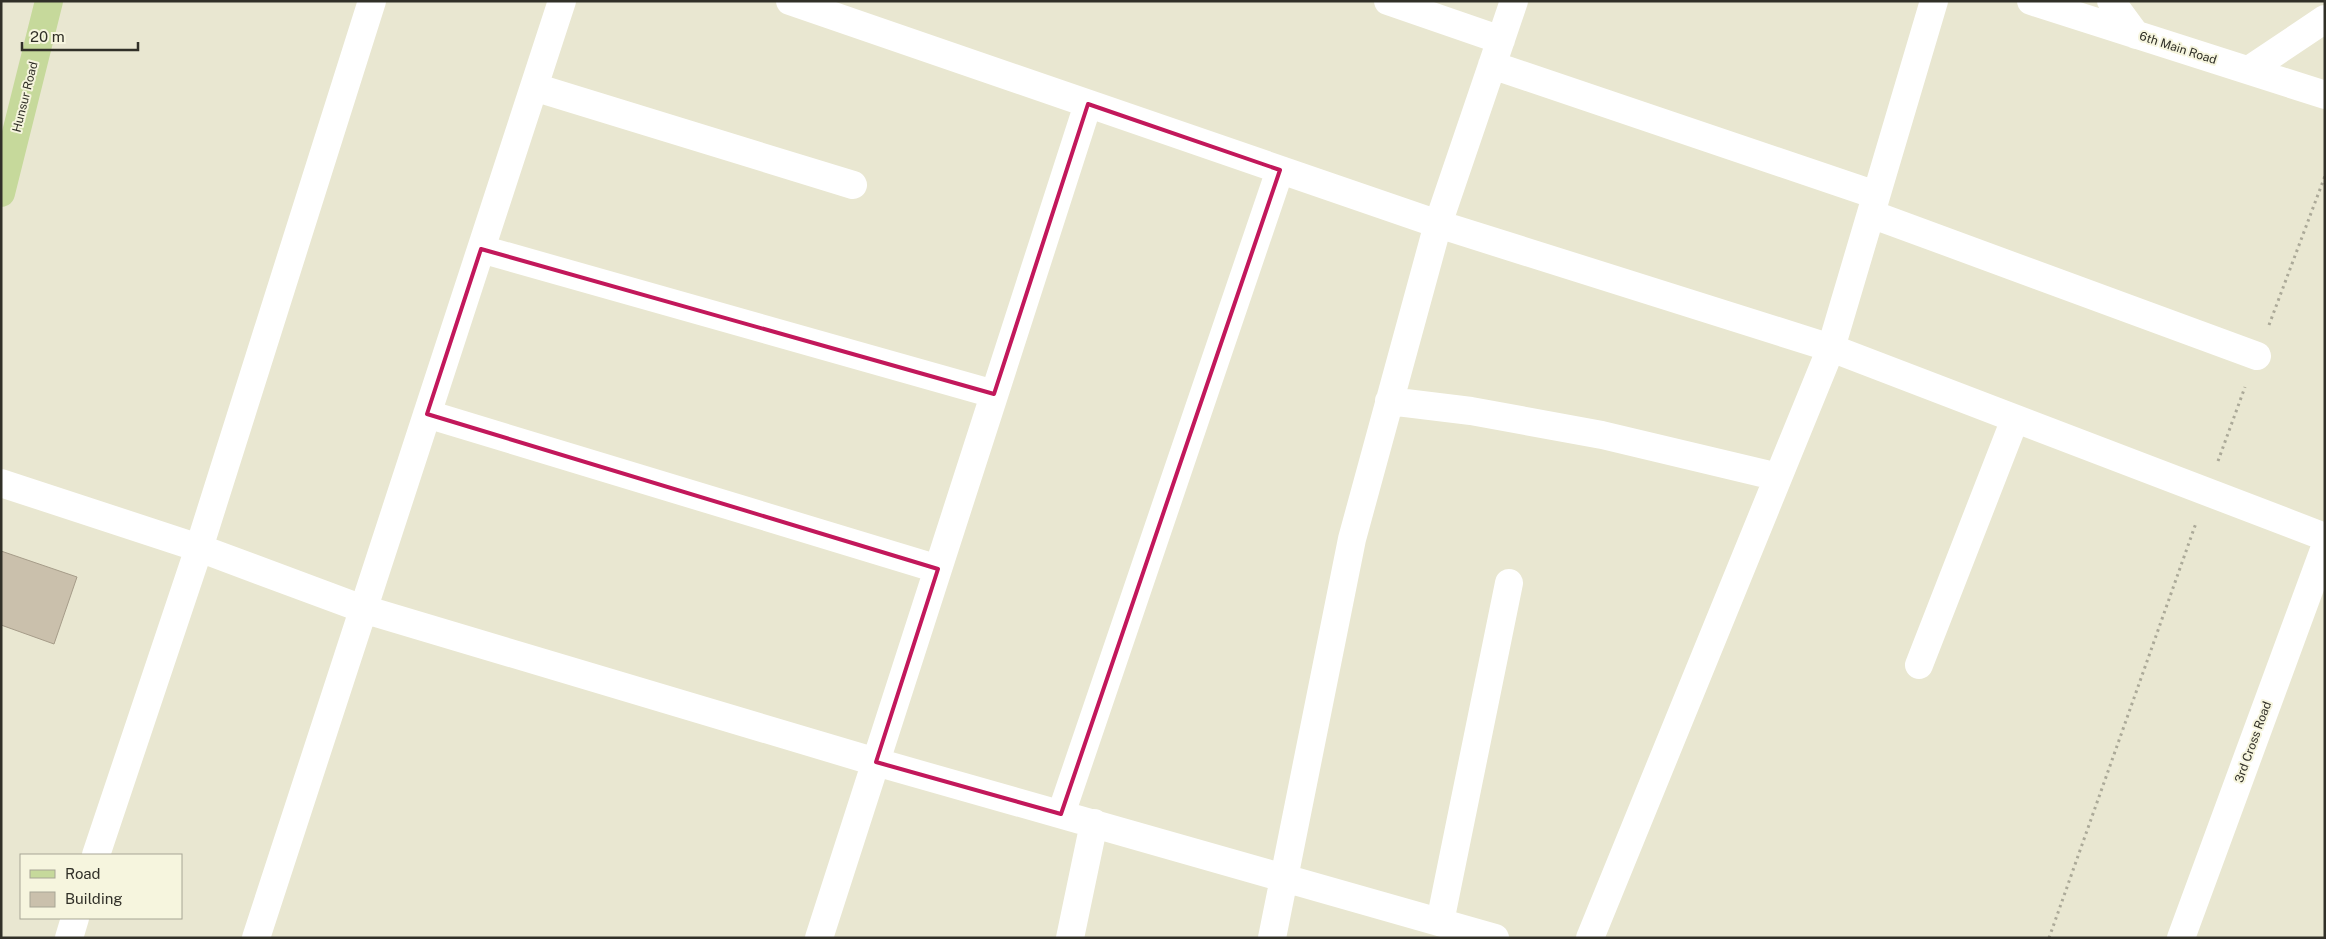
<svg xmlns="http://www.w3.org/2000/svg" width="2326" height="939" font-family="'Public Sans',sans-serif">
<rect width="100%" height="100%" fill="#e9e7d1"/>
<!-- building -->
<path fill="#cac0ac" stroke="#a69c89" d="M1 551 77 577 54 644 1 625Z"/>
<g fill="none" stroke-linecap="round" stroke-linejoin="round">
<!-- path -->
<path stroke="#aba998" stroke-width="3" stroke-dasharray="2.5 4" stroke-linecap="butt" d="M2269 325 2325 176
M2218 461 2245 387
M2049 938 2196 523"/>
<!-- minor -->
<path stroke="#fff" stroke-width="28" d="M790 1 1438 224 1831 348 2325 537
M1388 1 1501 40
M2031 1 2325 95
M2111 1 2136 35
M1492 65 1876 195
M2249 70 2325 19
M534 87 853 185
M1871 214 2257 356
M481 249 994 394
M1389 401 1471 411 1602 435 1778 477
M427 414 938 569
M1 483 199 548 363 609 876 762 1495 938
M1919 665 2015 419
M1061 814 1280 170
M96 855 199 548 372 1
M1440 922 1509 583
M69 938 75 918
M256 938 562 1
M819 938 1088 104
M1070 938 1094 823
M1272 938 1352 539 1438 224 1514 1
M1590 938 1831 348 1934 1
M2181 938 2325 547"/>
<!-- primary -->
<path stroke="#c6d99b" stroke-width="28" d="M1 193 49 1"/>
</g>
<!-- marked area -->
<path fill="none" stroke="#c2185b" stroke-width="4" stroke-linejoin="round" d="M1088 104 1280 170 1061 814 876 762 938 569 427 414 481 249 994 394Z"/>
<g text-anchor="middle" stroke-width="4" stroke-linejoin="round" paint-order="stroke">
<!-- street labels -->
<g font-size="12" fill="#313028" stroke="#f6f5de">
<text transform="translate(2178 48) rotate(18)" y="4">6th Main Road</text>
<text transform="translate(25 97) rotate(-76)" y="4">Hunsur Road</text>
<text transform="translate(2253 742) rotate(-70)" y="4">3rd Cross Road</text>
</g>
</g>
<!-- border -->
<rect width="2326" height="939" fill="none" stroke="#313028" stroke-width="5"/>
<!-- legend -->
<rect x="20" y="854" width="162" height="65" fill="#f6f5de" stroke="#a7a695"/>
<rect x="30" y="870" width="25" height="8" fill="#c6d99b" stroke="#a7a695"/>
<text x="65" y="879" font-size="15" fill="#313028">Road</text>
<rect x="30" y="892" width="25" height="15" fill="#cac0ac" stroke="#a7a695"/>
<text x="65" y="904" font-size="15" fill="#313028">Building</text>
<!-- scale -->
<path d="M22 42v8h116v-8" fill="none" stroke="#313028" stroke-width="2.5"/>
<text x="30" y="42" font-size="15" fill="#313028" stroke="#f6f5de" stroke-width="4" paint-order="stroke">20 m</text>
</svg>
